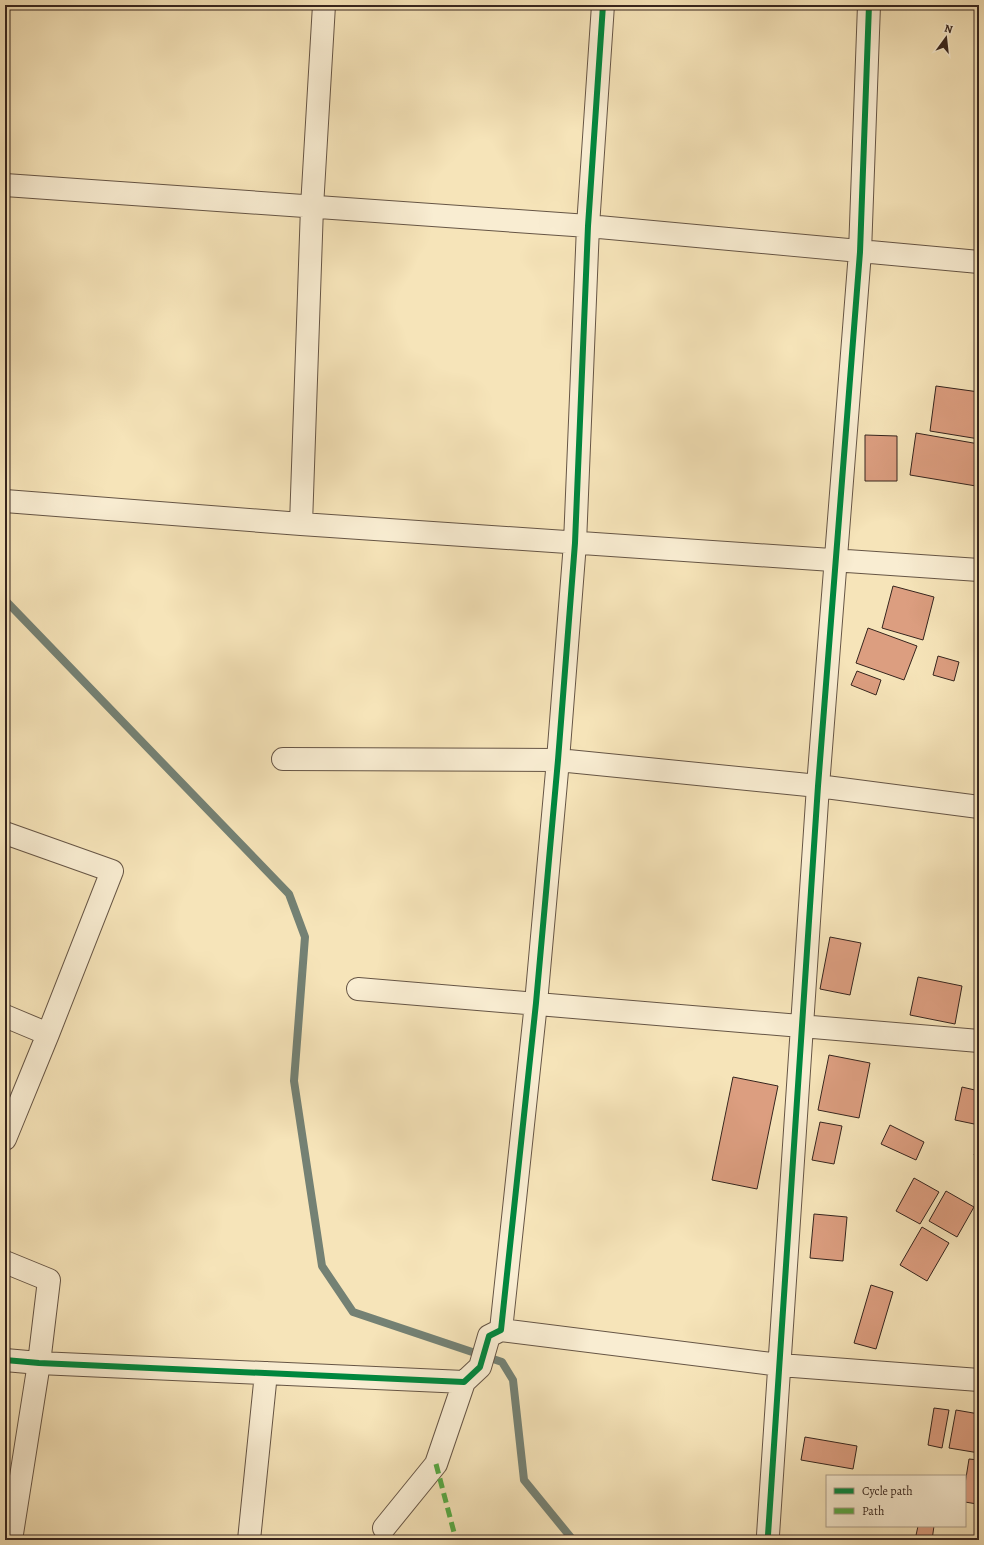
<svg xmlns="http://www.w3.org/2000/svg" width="984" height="1545" font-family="Alegreya,serif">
<rect width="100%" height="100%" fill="#f6e4b9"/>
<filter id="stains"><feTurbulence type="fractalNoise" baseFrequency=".005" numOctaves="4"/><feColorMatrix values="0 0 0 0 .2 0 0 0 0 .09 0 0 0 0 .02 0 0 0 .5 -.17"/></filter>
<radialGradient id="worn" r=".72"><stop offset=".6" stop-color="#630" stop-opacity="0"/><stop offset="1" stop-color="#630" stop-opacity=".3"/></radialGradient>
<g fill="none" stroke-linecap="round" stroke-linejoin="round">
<!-- stream -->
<path stroke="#748174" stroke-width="8" d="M5 600 289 894 305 937 294 1081 322 1266 353 1312 502 1362 513 1380 524 1480 573 1540"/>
</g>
<!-- building -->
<path fill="#dc9e80" stroke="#36251e" d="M936 386 979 392V439L930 431Z
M916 433 979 444V469L976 486 910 475Z
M865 435 897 436V481H865Z
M893 586 934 597 923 640 882 628Z
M868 628 917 646 904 680 856 663Z
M938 656 959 662 954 681 933 675Z
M857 671 881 680 876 695 851 685Z
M830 937 861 943 850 995 820 989Z
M918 977 962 986 955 1024 910 1015Z
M829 1055 870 1063 859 1118 818 1110Z
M733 1077 778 1086 757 1189 712 1180Z
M962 1087 979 1091V1125L955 1120Z
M820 1122 842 1126 834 1164 812 1160Z
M890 1125 924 1142 916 1160 881 1144Z
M979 1145V1158L974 1155Z
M914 1178 939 1192 920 1224 896 1211Z
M946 1191 974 1207 957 1237 929 1221Z
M814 1214 847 1217 843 1261 810 1258Z
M922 1227 949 1243 927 1281 900 1265Z
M871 1285 893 1292 876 1349 854 1343Z
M934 1408 949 1410 942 1448 928 1445Z
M956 1410 979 1414V1453L949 1448Z
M805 1437 857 1446 853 1469 801 1460Z
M969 1459 979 1460V1492L977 1504 965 1502V1484Z
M918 1526H934L932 1540H915Z"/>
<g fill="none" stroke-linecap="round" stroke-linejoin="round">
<!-- minor casing -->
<g stroke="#665545" stroke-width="24">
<path id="minor" d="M5 185 588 226 979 262
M5 501 301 524 979 570
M301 524 312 207 324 5
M283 759 558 760 818 786 979 807
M5 833 112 871 48 1034 5 1139
M358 989 979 1041
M5 1016 48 1034
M5 1262 49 1280 39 1363 11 1540
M501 1330 780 1365 979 1380
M5 1360 39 1363 464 1382 480 1367 489 1336 501 1330 536 1003 558 760 575 543 588 226 603 5
M384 1528 436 1464 464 1382
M768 1535 818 786 860 252 869 5
M249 1540 266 1373"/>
</g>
<!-- minor -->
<use href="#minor" stroke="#f9edd2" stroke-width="22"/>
<!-- quiet -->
<path stroke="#55aa43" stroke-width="5" stroke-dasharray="10 5" stroke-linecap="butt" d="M436 1464 456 1540"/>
<!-- cycleway casing -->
<g stroke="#f9edd2" stroke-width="8">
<path id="cycleway" d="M5 1360 39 1363 464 1382 480 1367 489 1336 501 1330 536 1003 558 760 575 543 588 226 603 5
M768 1535 818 786 860 252 869 5"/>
</g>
<!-- cycleway -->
<use href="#cycleway" stroke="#00873e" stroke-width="6"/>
</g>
<!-- margin -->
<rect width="984" height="1545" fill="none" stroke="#f6e4b9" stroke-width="20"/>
<rect x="6" y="6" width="972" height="1533" fill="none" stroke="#36251e" stroke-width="2"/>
<rect x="10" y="10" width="964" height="1525" fill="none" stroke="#36251e"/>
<!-- legend -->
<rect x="826" y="1475" width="140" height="52" fill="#f9edd2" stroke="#ab9d8a"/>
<rect x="834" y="1488" width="20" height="6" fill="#00873e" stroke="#ab9d8a"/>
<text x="862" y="1495" font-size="12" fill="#36251e">Cycle path</text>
<rect x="834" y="1508" width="20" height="6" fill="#55aa43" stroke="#ab9d8a"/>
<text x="862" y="1515" font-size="12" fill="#36251e">Path</text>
<!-- north arrow -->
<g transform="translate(946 38) rotate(15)" stroke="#f9edd2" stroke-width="3" paint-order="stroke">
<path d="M0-3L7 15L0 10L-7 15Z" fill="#36251e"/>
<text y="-6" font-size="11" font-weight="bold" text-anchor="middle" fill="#36251e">N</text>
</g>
<rect width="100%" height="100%" filter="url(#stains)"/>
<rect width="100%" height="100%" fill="url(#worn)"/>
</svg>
